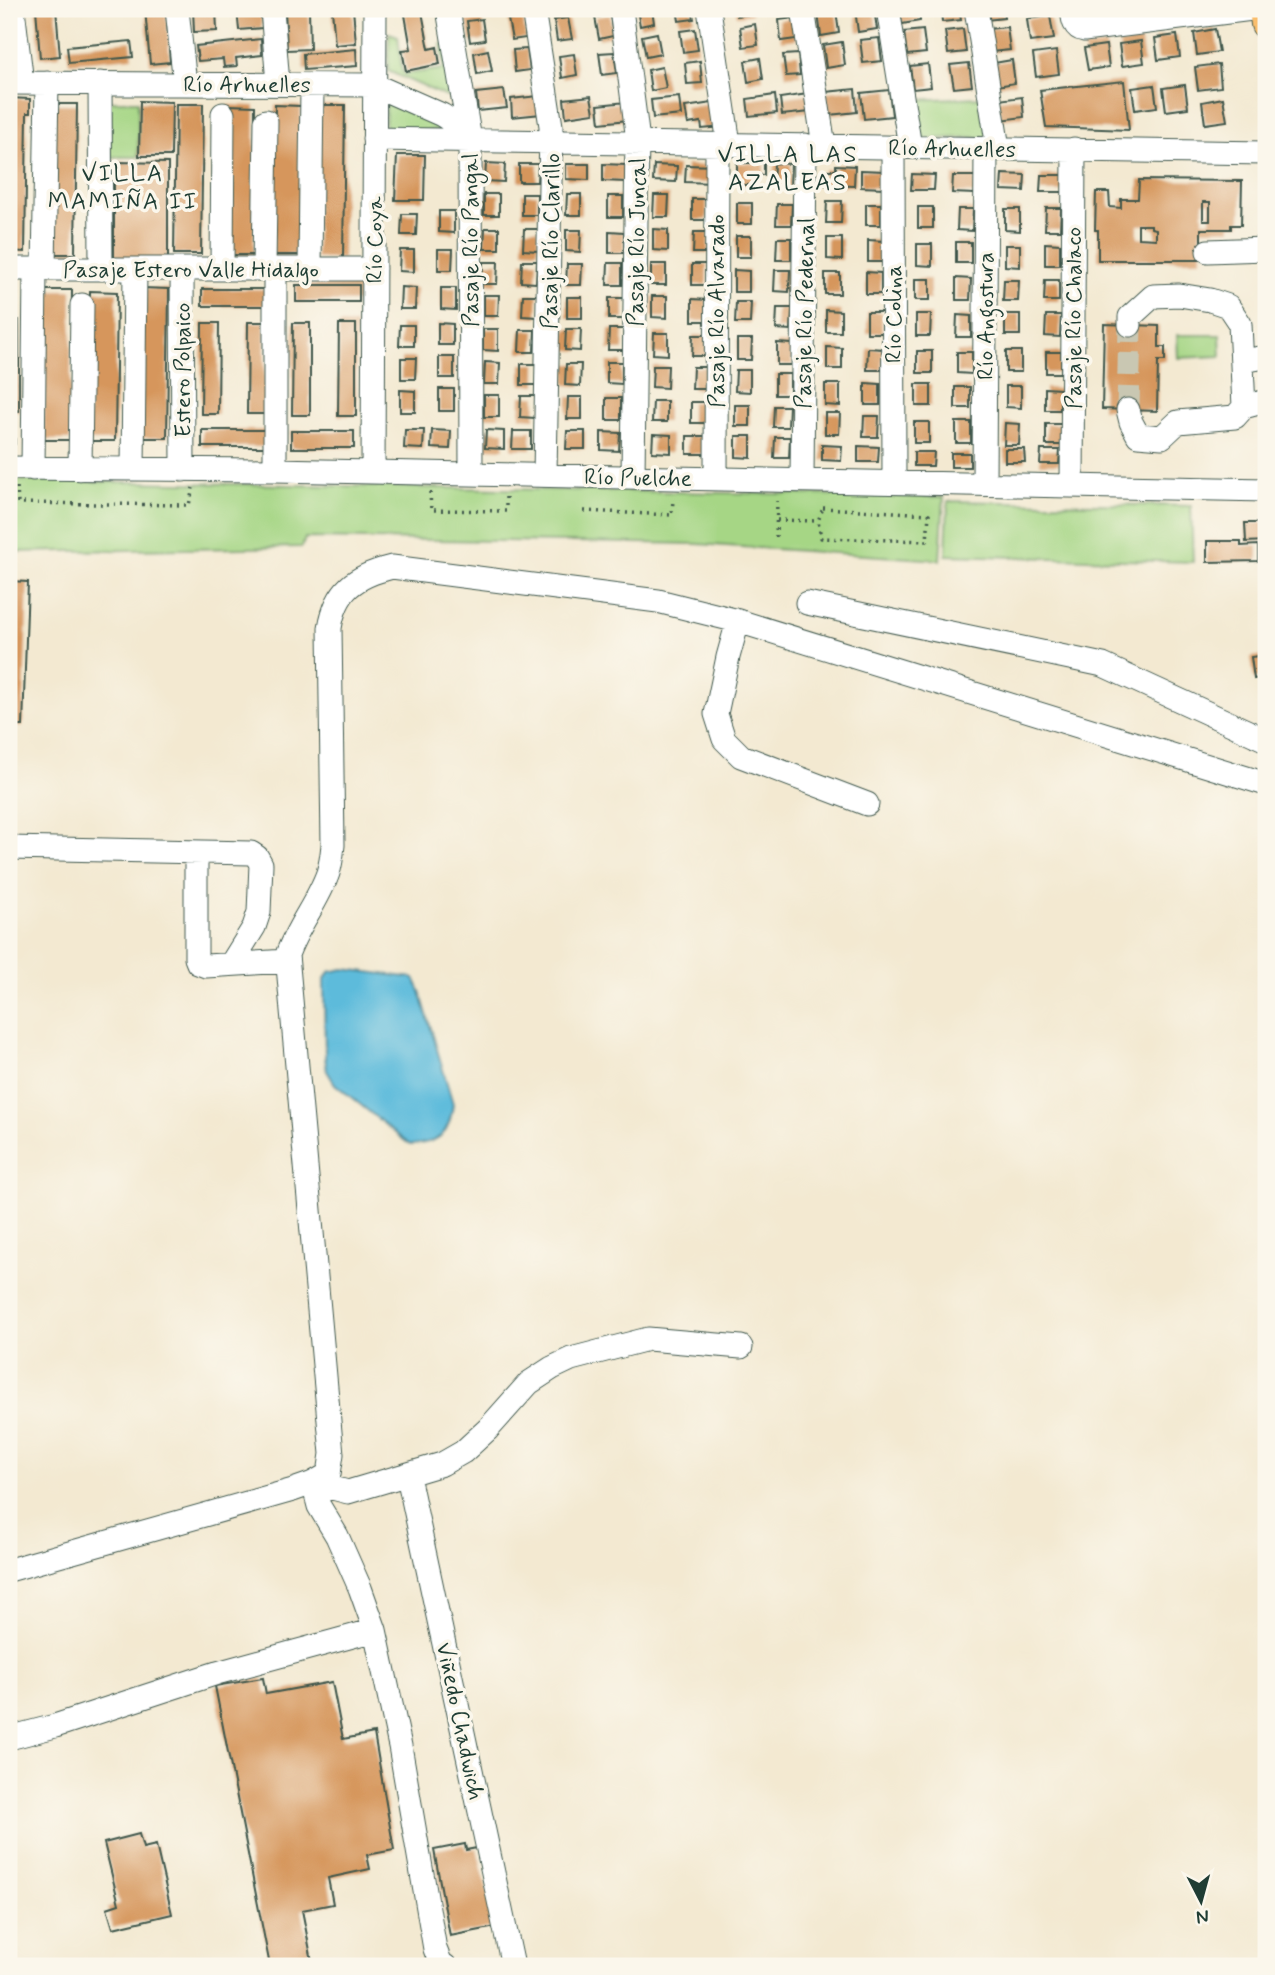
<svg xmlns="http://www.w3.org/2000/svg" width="1275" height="1975" font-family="Mynerve,sans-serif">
<rect width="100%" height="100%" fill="#fbf7ec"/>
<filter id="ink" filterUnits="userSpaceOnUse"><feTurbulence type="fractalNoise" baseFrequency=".0143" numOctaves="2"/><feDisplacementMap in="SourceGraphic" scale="14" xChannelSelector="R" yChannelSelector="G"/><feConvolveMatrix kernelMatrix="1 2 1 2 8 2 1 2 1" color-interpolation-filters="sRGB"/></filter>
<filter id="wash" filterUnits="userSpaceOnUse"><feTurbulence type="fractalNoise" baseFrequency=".00686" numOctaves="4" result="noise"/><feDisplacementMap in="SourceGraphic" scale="28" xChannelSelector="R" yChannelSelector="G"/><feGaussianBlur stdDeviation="1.57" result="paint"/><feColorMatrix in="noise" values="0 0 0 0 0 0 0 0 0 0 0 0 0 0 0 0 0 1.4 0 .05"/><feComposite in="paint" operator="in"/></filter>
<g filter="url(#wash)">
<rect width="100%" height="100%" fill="#f3e9d1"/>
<!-- green -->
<path fill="#a6d685" stroke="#628a5c" stroke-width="2" d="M389 33 398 36 402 71 406 74 444 69 441 44 449 43 454 100 388 71Z
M982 97 988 137 918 139 913 100Z
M110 101H138V157H110Z
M386 103 441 124 445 130 385 132Z
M1177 335H1220L1221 356 1178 358Z
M9 480 944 497 940 560 697 544 305 538 302 547 9 552Z
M948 501 1191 506 1193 562 946 555Z"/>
<!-- water -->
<path fill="#5dbbdb" stroke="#3e7c88" stroke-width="2" d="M344 969 414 978 420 991 453 1104C449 1135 440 1143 410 1145L335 1084 327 1071 325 1057 324 981 329 972Z"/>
<g id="blocks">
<!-- building -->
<path fill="#d6965c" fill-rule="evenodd" d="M36 9H56L60 56 40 58Z
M145 9H166L170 62 150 64Z
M193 9H216L217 31 194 32Z
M237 9H261L262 28 239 30Z
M285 9H309L310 49 287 50Z
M332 9H353L356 43 335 45Z
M404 9H435L422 12 429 49 437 47 440 64 406 71 402 50 411 49Z
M637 9H652L654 23 640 26Z
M677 9H692L694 19 679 21Z
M736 9H751L752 14 737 16Z
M855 9H874L877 29 858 32Z
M900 9H919L920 21 902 24Z
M941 9H959L961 20 942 22Z
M985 9H1003L1004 18 986 20Z
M1084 9H1106L1107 13 1085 16Z
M836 10 839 33 821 36 818 13Z
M610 15 613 36 599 39 595 17Z
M1050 16 1054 39 1030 42 1027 19Z
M523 17 526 38 512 40 508 19Z
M568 18 572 39 557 41 554 20Z
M794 18 796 39 781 41 779 20Z
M482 19 485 40 470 42 467 21Z
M755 24 758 45 743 47 740 27Z
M1007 27 1010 50 991 52 988 29Z
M695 29 698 50 683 52 680 31Z
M963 29 966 52 948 54 945 31Z
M1215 29 1219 52 1197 55 1194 33Z
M923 30 926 53 907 55 904 32Z
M657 33 661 54 646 57 642 36Z
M1177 35 1180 57 1158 60 1155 38Z
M879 38 882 61 863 63 860 40Z
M261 39 262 55 236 58 237 66 224 67 223 59 198 61 196 46Z
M131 41 133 57 69 63 67 47Z
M1141 41 1144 63 1122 66 1119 44Z
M842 42 845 65 826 68 823 45Z
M1106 45 1109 67 1088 70 1084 48Z
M356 49 357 66 304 70 303 54Z
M527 49 530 70 515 72 513 50Z
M488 50 492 71 477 74 474 53Z
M1056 51 1059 74 1036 77 1033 54Z
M614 52 617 73 602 75 599 53Z
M574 54 577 75 562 78 559 56Z
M798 54 800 75 786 76 783 55Z
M760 58 763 79 748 82 745 61Z
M1012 60 1015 83 997 86 994 63Z
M700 61 702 83 687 84 685 63Z
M969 63 972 86 954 88 950 65Z
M928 64 931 87 913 89 910 66Z
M1219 64 1221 87 1198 90 1195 67Z
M662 67 666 88 651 91 648 70Z
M1124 81 1129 130 1046 127 1040 90Z
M1154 85 1157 107 1135 110 1132 88Z
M1185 85 1188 108 1166 111 1163 88Z
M855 89 857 112 829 115 826 92Z
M504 90 507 108 478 111 476 93Z
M889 90 892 116 864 119 861 93Z
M808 94 810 112 782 115 780 98Z
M775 95 777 113 749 116 747 99Z
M538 96 541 114 512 117 511 99Z
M591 96 594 113 566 117 564 99Z
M679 97 681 115 653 118 651 100Z
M1022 97 1024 117 1001 120 998 100Z
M9 98 30 99V113H27L25 252 9 251Z
M1223 98 1227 121 1205 124 1202 102Z
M140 101 172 102 171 156H139Z
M626 102 628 120 600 123 598 105Z
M719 102 722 127 702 129 701 122 688 124 685 107Z
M50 104H77L75 254H48Z
M176 104H203L201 254H174Z
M228 105 255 106 254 255H227Z
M275 105 301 106 300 255H273Z
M318 105H345L343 259 316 258Z
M397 155H425L424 200H395Z
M114 162 168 163V262H114Z
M486 163 505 164 504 182 485 181Z
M737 163H764V175H753V185H737Z
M774 163 791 164 790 186H773Z
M519 164H538L537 182H519Z
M566 164H589V180L566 179Z
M603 164 626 165V182L603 181Z
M654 165 677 166 676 182 653 181Z
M686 165 714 166 713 183 685 182Z
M836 165 855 166 854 186 824 185V170H836Z
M861 170 884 171V188L861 187Z
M912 174 935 175 934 190H911Z
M1002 174 1025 175 1024 191 1001 190Z
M1041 175H1064L1063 192H1040Z
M953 176H976L975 194 952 193Z
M1139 180 1242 181 1241 225H1231V229H1201V260H1098V230H1095L1096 192H1109L1110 207 1121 208V199H1138ZM1203 202H1210V221H1203ZM1138 225H1151V228L1156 229V239L1138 238Z
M484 194H499V215H484Z
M522 194H537V215H522Z
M567 194H581V215H566Z
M654 195H669L668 217H653Z
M608 196H623V217H608Z
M692 199H707V220H692Z
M827 201H842L841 223H826Z
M737 203H752V224H737Z
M777 204H792L791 225H776Z
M866 204H881V225H866Z
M918 207H933V228H918Z
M1046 208H1061L1060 230H1045Z
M958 209H973L972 231 957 230Z
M1005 209H1020V231L1005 230Z
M439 211H454V233L439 232Z
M402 214H417L416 235H401Z
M485 228H499V249H484Z
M524 229H538V251L523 250Z
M653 229 668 230V251L653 250Z
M566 230H581L580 252 566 251Z
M609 231 624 232V253H609Z
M694 232H709L708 253H693Z
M736 236H751V257H736Z
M777 238H791V260H776Z
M827 238H842V260L827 259Z
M868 240 883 241 882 262H868Z
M956 242H971V263H956Z
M1045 243 1060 244V265H1045Z
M917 244H932V266L917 265Z
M1005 245H1020V267L1005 266Z
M438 249H453L452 270H438Z
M400 250H414V272L399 271Z
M522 261H537L536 283 521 282Z
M483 262H498L497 284H482Z
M608 263H622V285H607Z
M567 264H582L581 285H566Z
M651 264H666V285H651Z
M692 264H707V285H692Z
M734 270 749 271V292H734Z
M775 270H790L789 292 774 291Z
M866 272 881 273V294H866Z
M825 273H840V294H825Z
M956 278 971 279 970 300H956Z
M915 279H930V300H915Z
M1004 280H1019L1018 301H1003Z
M1045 280H1059V301H1044Z
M296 285H359V302H296Z
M9 287H15V304H9Z
M401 287 416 288 415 309H400Z
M142 288 169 289 167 438H141Z
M441 288H456V310L441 309Z
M202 289H265V306H202Z
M45 290H72L70 440H44Z
M90 291 117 292 115 441H88Z
M484 295H499L498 316H484Z
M523 295H538L537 317 522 316Z
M652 296H667V318L652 317Z
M567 297H582V318H567Z
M609 298H624V319H609Z
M692 299 707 300V321H692Z
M736 302H751L750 323H735Z
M777 308H792L791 330 776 329Z
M826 310 841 311V332H826Z
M867 312H882V333H867Z
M916 314H931L930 336H916Z
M1005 314H1020V335H1005Z
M957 315 971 316V337H956Z
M1046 315H1061L1060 337 1045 336Z
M9 320H19V411H9Z
M248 322H265V414H247Z
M202 323H219L218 414H201Z
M293 323H310V415H292Z
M438 323 453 324V345H438Z
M339 324H356V416H338Z
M1104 324 1159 326V347H1165V361H1158L1157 411 1102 409Z
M400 325H414V346H399Z
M483 329H498V351L483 350Z
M566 329H581L580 351 565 350Z
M609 329H624L623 350H608Z
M520 330H535L534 352H519Z
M654 333H668V355L653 354Z
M693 335H708L707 356H692Z
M737 339H752L751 360H737Z
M777 343 792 344V365H777Z
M827 347 842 348V369H827Z
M868 348 883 349 882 370H867Z
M917 351H932V373H917Z
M1006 351H1021V372H1006Z
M957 352H972V374L957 373Z
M1046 352H1061V373H1046Z
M439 357H454V378H439Z
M401 358H416L415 379H401Z
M485 362 500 363 499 384H484Z
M607 362H622V384L607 383Z
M521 364H536V385H521Z
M566 364H581L580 386 565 385Z
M653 366H668L667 388 652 387Z
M693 367H708L707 389H692Z
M736 370H750V392L735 391Z
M775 374H790V395H775Z
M865 383 880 384V405H865Z
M825 384H840V406L825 405Z
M916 384H931V406H916Z
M1006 386H1021V408L1006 407Z
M955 387H970V408H955Z
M1045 388 1060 389V410H1045Z
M439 389H454V411H439Z
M400 390 415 391V412H400Z
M484 395H499V417H484Z
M521 396H536L535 418 520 417Z
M568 397H582V419H567Z
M606 398H621V420H606Z
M653 401H667V422H652Z
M691 402H706V423H691Z
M735 405H750V426H735Z
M774 406H789L788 427H773Z
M825 413H840L839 434H825Z
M864 416H879L878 437H863Z
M914 422H929V443H914Z
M956 422H971V443H956Z
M1005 423 1020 424 1019 445H1004Z
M1046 424H1061V445H1046Z
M9 427H15V444H9Z
M202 430H265V447H202Z
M405 430H424L423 449 404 448Z
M432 430 451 431 450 449 431 448Z
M486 430 504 431V449L485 448Z
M291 431H354V448H291Z
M513 431H531V449H512Z
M567 431H585V449H566Z
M601 432 620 433 619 451 601 450Z
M653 434 671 435V453L652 452Z
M687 436H706L705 454H687Z
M736 436H751V458L736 457Z
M775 437H790L789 458H774Z
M822 445 842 446 841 461 822 460Z
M858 446 879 447 878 462H858Z
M1005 449H1024L1025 462H1005Z
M1041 450H1060L1059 464H1040Z
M914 452H934L933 466H914Z
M951 453H970V467H951Z
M1245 523H1266V541L1246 542Z
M1207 541H1241V546L1258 545V561L1207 562Z
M9 581 28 582 23 726H9Z
M1266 655V677L1254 679 1251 657Z
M263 1678 266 1694 332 1682 343 1739 374 1733 394 1850 367 1855 370 1869 328 1878 333 1904 302 1910 313 1966H270L215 1686Z
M139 1834 143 1848 156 1845 172 1914 113 1928 107 1908 119 1904 104 1843Z
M465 1844 466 1850 477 1848 496 1927 450 1936 434 1850Z"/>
</g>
</g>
<g filter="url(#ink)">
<use href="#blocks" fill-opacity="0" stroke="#3f574c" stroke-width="2"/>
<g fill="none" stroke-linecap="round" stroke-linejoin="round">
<!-- minor-tunnel -->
<path stroke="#c9c7b2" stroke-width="23" stroke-dasharray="23 11" stroke-linecap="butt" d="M1128 410 1130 325"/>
<!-- minor casing -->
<g stroke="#3f574c" stroke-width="25">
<path id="minor" d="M13 9 22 83
M177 9 185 84
M272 9 278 84
M448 9 470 140 471 474
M533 9 551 126 545 475
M621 9 637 133 633 476
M709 9 729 144
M803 9 824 146
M888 9 910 147
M976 9 998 148
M1072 9C1073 18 1073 28 1084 30L1252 9
M9 83 374 85 442 115 456 124 470 140
M100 83 101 269
M374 139 1266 153
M893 147 894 482
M1208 251 1266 249
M9 269H374
M44 269 47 83
M182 269 183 470
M222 269 223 114
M264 269 266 121
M310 269 312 85
M1242 361 1266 357
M1244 407 1266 401
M1128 410 1131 422 1138 435 1162 437 1178 422 1235 417 1244 407 1240 324 1228 306 1210 300 1179 295 1153 296 1130 317V325
M9 468 275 470 1266 490
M33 469 35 269
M80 469 82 305
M133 469 135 269
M275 470V269
M373 472 375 9
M716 478 717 144
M802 480 805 145
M984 484 986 148
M1072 486 1074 149
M807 603 1103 665 1266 740
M738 621 728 657 716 714 724 739 741 756 867 804
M9 848 251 853 257 857 261 864 259 912 254 927 231 964
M196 852V958L198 963 206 966 287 961
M408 1476 513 1966
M313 1483 319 1506 337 1536 360 1588 375 1630 400 1746 435 1949 441 1964 445 1966
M313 1483 348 1492 442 1464 463 1452 488 1429 529 1383 552 1368 571 1359 648 1339 741 1347
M9 1570 293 1490 313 1483 329 1474 332 1454 287 955C297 926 318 902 328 873 331 864 332 855 333 845L330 628C336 590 355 576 392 567L658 601 738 621 1266 784
M9 1738 55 1726 217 1673 375 1630"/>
</g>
<!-- major casing -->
<g stroke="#3f574c" stroke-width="32">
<path id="major" d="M1264 9 1266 24"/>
</g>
<!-- path -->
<path stroke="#3f574c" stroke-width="3.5" stroke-dasharray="2 5" stroke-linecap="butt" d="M17 487 18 503 189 505 193 488
M430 492 431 510 506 511V493
M823 508 929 514 927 541 821 538 818 521Z
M584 511 672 515 673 499
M777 520 818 521
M776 537 777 501"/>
<!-- minor -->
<use href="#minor" stroke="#fff" stroke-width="23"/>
<!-- major -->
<use href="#major" stroke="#fabe6d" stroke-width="30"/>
</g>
</g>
<g text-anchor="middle" stroke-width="7" stroke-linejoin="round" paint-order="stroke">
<!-- street labels -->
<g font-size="23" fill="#1f3d34" stroke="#fbf7ec">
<text x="247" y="92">Río Arhuelles</text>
<text transform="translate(952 148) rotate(1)" y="8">Río Arhuelles</text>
<text transform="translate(374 240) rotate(-90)" y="8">Río Coya</text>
<text transform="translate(470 240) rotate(-90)" y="8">Pasaje Río Pangal</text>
<text transform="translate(550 241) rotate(-89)" y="8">Pasaje Río Clarillo</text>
<text transform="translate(636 242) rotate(-89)" y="8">Pasaje Río Juncal</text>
<text x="191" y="277">Pasaje Estero Valle Hidalgo</text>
<text transform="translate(716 311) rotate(-90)" y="8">Pasaje Río Alvarado</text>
<text transform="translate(804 313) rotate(-89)" y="8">Pasaje Río Pedernal</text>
<text transform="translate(893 314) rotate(-90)" y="8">Río Colina</text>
<text transform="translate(985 316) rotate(-90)" y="8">Río Angostura</text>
<text transform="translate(1073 318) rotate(-90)" y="8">Pasaje Río Chalaco</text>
<text transform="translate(182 370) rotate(-90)" y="8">Estero Polpaico</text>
<text transform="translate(638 477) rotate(1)" y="8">Río Puelche</text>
<text transform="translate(461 1721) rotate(78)" y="8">Viñedo Chadwich</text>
</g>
<!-- neighbourhood labels -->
<g font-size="24" letter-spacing="2" fill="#1f3d34" stroke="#fbf7ec">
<text x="788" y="162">VILLA LAS<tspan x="788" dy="28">AZALEAS</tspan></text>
<text x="123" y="181">VILLA<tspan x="123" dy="28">MAMIÑA II</tspan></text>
</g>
</g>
<!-- margin -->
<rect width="1275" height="1975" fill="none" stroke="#fbf7ec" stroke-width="35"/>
<!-- north arrow -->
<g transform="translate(1201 1901) rotate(174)" stroke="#fbf7ec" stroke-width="5" paint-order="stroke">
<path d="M0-5L12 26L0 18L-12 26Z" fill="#1f3d34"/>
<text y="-10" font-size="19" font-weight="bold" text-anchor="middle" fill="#1f3d34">N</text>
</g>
</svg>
